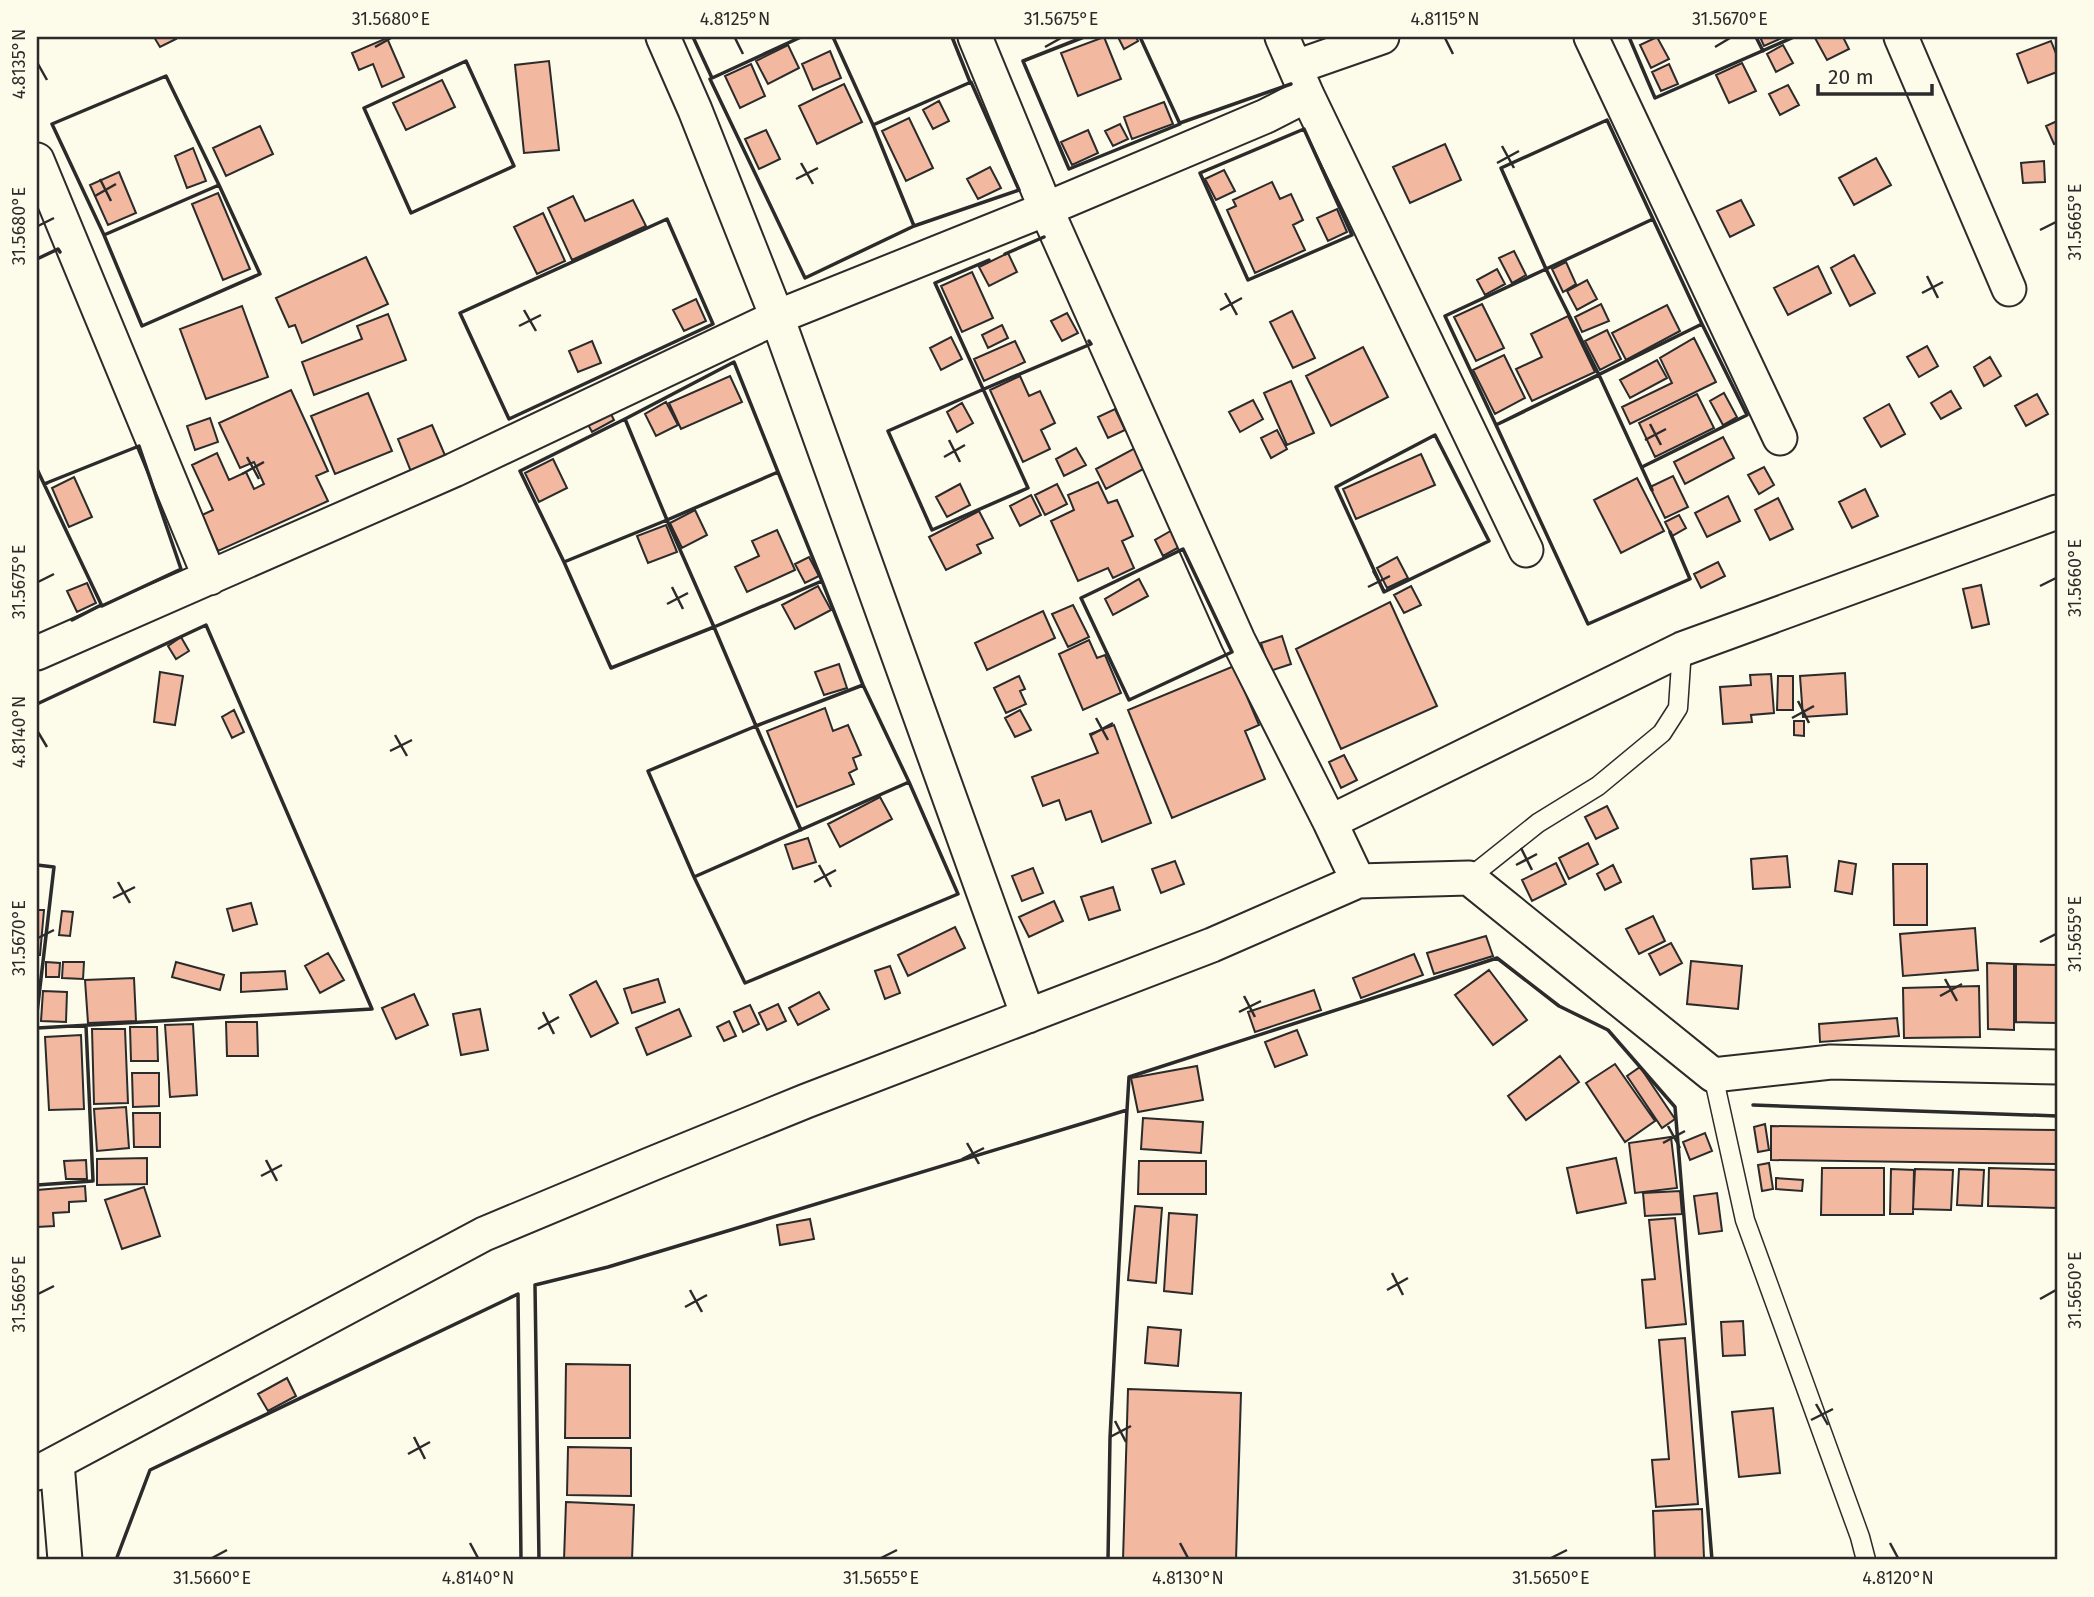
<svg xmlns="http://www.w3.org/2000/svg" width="2094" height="1597" font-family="'Fira Sans',sans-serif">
<rect width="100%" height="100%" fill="#fdfbea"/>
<!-- building -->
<path fill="#f2b8a0" stroke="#2b2b2b" stroke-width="2" d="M154 37H175L176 39 160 47Z
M1104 37 1121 79 1078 96 1061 53Z
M1118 37H1136L1138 41 1124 49Z
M1657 37 1669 59 1651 68 1640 45Z
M1760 37H1784L1764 46Z
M1843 37 1849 49 1827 60 1815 38Z
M387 38 404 77 382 87 373 64 359 70 352 53Z
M2051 41 2057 56V72L2028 83 2017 54Z
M788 45 799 68 768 84 756 61Z
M1783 45 1793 63 1776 72 1767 54Z
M830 51 841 78 813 90 802 64Z
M549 61 559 150 524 153 515 65Z
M1742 63 1756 91 1729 103 1716 75Z
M751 64 765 96 740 108 725 76Z
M1669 64 1678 84 1661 91 1652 72Z
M442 80 455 107 406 130 393 103Z
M844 84 862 122 817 144 799 106Z
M1788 85 1799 105 1780 115 1769 94Z
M939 101 949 121 933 129 923 110Z
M1164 102 1173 124 1132 139 1124 117Z
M909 118 933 168 906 181 882 131Z
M2057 121V143L2054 144 2046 126Z
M1120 124 1128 139 1113 146 1105 131Z
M260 126 273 154 226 176 213 148Z
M766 130 780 159 759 169 745 139Z
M1088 130 1098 153 1072 165 1061 142Z
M1445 144 1461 180 1410 203 1393 167Z
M193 148 206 181 187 188 175 156Z
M1876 158 1891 185 1854 205 1839 178Z
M2044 161 2045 182 2023 183 2021 163Z
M990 167 1001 188 978 199 967 179Z
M1224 170 1235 191 1216 200 1205 179Z
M119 172 136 213 108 225 90 185Z
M1272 182 1280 199 1291 194 1303 220 1293 225 1305 250 1255 273 1227 210 1236 206 1233 200Z
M218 193 250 269 223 280 192 204Z
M573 196 585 221 633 200 646 226 572 260 548 208Z
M1741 200 1754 225 1730 237 1717 211Z
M1337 209 1347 232 1328 241 1317 218Z
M543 213 565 261 537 274 514 227Z
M1514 251 1526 275 1512 283 1499 258Z
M1008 253 1017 272 989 286 979 267Z
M1854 255 1875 293 1850 306 1831 268Z
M366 257 388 304 302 343 295 325 289 327 276 298Z
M1566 262 1576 284 1563 292 1552 269Z
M1818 266 1831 293 1788 315 1774 288Z
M1497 269 1505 284 1485 295 1477 280Z
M972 272 993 318 962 332 941 286Z
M1587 280 1597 299 1577 310 1567 291Z
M696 299 706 321 684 331 673 310Z
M1482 304 1504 348 1476 361 1454 317Z
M1601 304 1609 321 1582 332 1575 317Z
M1667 305 1680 331 1626 360 1612 333Z
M242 306 268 377 206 399 180 329Z
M1292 311 1315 358 1293 368 1270 322Z
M1067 313 1078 333 1062 341 1051 321Z
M388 314 406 360 314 395 302 362 362 339 357 326Z
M1568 316 1595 372 1532 401 1516 369 1542 357 1531 334Z
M1002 325 1008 338 988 348 982 335Z
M1607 330 1621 359 1600 370 1585 341Z
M951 337 962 359 941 370 930 348Z
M1694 338 1716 382 1630 424 1622 407 1672 383 1660 358Z
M592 341 601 363 578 372 569 351Z
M1015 341 1025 362 984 381 974 359Z
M1927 346 1938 366 1919 377 1907 357Z
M1363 347 1388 397 1331 426 1306 376Z
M1504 355 1525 398 1495 414 1473 370Z
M1990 357 2001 376 1984 386 1974 367Z
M1657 360 1667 378 1630 398 1620 380Z
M730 376 742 402 681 429 669 403Z
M1020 376 1029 396 1040 391 1055 423 1041 430 1050 449 1023 462 990 390Z
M1291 381 1314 433 1287 445 1264 393Z
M291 390 328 471 316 476 328 501 218 551 202 515 213 510 192 465 217 453 229 480 246 472 254 489 264 484 254 462 240 468 219 423Z
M1951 391 1961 408 1941 419 1931 403Z
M368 393 392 451 335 474 311 416Z
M1724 393 1737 417 1723 425 1710 401Z
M1697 394 1714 428 1655 457 1639 423Z
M2037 394 2048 414 2026 426 2015 406Z
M1253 400 1263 419 1240 432 1229 412Z
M666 402 678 425 656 436 645 414Z
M962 403 973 423 957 432 947 412Z
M1889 404 1905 434 1881 447 1864 418Z
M607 406 614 420 592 432 584 417Z
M1115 409 1125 430 1108 438 1098 417Z
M210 418 218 442 195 450 187 426Z
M432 425 447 460 412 474 398 439Z
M1277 430 1287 449 1271 458 1261 438Z
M1723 437 1734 458 1685 484 1674 462Z
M1137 447 1147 467 1106 489 1096 469Z
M1076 448 1086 465 1064 476 1056 459Z
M1421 454 1435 485 1356 519 1343 489Z
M553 459 567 488 539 502 525 473Z
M1764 467 1774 485 1759 494 1748 475Z
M1673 476 1688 507 1665 518 1650 487Z
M74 477 92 517 69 527 52 488Z
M1637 478 1664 531 1621 553 1594 500Z
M1098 482 1108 503 1117 500 1133 536 1122 541 1134 568 1113 578 1108 568 1078 581 1051 521 1074 510 1068 495Z
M960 484 970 505 947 517 936 497Z
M1057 484 1067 504 1045 515 1035 495Z
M1865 489 1878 516 1852 528 1839 502Z
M1031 495 1041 515 1020 526 1010 506Z
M1728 496 1740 521 1707 537 1695 513Z
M1778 498 1793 529 1770 540 1755 510Z
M695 510 707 535 682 548 670 523Z
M979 511 993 538 977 545 981 553 946 570 929 537Z
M1679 515 1686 528 1672 536 1665 522Z
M666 525 677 552 648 563 637 536Z
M1174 529 1183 545 1163 556 1155 540Z
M777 530 795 570 747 592 735 567 759 556 752 541Z
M809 557 819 576 805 583 795 564Z
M1397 557 1408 578 1387 588 1377 568Z
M1718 562 1725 576 1701 588 1694 574Z
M1139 579 1148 596 1113 615 1105 599Z
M87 583 96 603 77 612 67 591Z
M1981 585 1989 624 1972 628 1963 589Z
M818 586 831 610 795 629 782 605Z
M1411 586 1421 605 1404 613 1394 595Z
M1390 602 1437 706 1341 749 1296 649Z
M1073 605 1089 637 1068 647 1052 614Z
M1043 611 1055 638 987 670 975 643Z
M1282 636 1291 664 1270 671 1261 643Z
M181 637 189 651 176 659 168 646Z
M1089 640 1097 658 1105 655 1121 693 1083 710 1059 654Z
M839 664 847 688 824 695 815 672Z
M1234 666 1259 725 1245 731 1265 779 1172 818 1128 710Z
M160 672 183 676 175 725 154 722Z
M1845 673 1847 714 1803 717 1800 676Z
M1771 674 1774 713 1751 715 1752 722 1723 724 1720 687 1751 685 1750 675Z
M1019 676 1025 689 1020 691 1026 704 1006 713 994 688Z
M1778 676H1793V710H1777Z
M825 708 833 731 848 725 861 755 853 758 857 769 849 773 854 784 797 807 767 731Z
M234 710 244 732 232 738 222 717Z
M1020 710 1031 730 1015 737 1005 718Z
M1794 721H1804V736L1794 735Z
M1114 725 1151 823 1102 842 1091 811 1066 820 1059 800 1043 806 1032 777 1098 753 1090 734Z
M1344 755 1357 780 1341 788 1329 762Z
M880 797 892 819 840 847 828 824Z
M1607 806 1618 828 1596 839 1585 817Z
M808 838 816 862 793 869 785 845Z
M1588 843 1598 864 1569 879 1559 858Z
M1787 856 1790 887 1753 889 1751 859Z
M1175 861 1184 884 1161 893 1152 869Z
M1839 861 1856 864 1852 894 1835 891Z
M1556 863 1566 884 1532 901 1522 880Z
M1893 864H1927V925H1894Z
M1613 865 1621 882 1605 890 1597 874Z
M1033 868 1043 893 1022 901 1012 876Z
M1113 887 1120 910 1089 920 1081 897Z
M1054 901 1063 921 1029 937 1019 917Z
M251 903 257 924 233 931 227 909Z
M37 910H44L40 955H37Z
M62 911 73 912 70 936 59 935Z
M1653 916 1665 941 1639 954 1626 929Z
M955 927 965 948 908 976 898 955Z
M1975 928 1978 970 1903 976 1900 934Z
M1486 936 1493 956 1434 974 1427 953Z
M1671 943 1682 963 1660 975 1649 954Z
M328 953 344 980 320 993 305 966Z
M1414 954 1423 975 1361 998 1353 978Z
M1691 961 1742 966 1738 1009 1687 1004Z
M46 962 60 963 59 977H46Z
M63 962H84L83 979 62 978Z
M176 962 224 975 220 990 172 977Z
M1987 963 2014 964V1030L1988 1029Z
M2016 964 2057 965V1023L2016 1022Z
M890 966 900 993 885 999 875 971Z
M1489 970 1527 1020 1493 1045 1455 995Z
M285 971 287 989 241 992V973Z
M134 978 136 1021 88 1023 85 980Z
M658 979 665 1002 632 1013 624 989Z
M596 981 618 1023 591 1037 570 995Z
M1979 986 1980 1037 1904 1038 1903 988Z
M1314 990 1321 1010 1255 1032 1248 1012Z
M43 991 67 992 66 1022 41 1021Z
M819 992 829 1009 798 1025 789 1008Z
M414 994 428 1025 396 1039 382 1008Z
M778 1004 786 1021 767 1030 759 1013Z
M750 1005 759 1024 743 1032 734 1012Z
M480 1009 488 1050 461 1055 453 1014Z
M679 1009 691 1036 647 1055 636 1028Z
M1897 1018 1899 1036 1820 1042 1819 1024Z
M729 1021 736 1036 724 1041 717 1027Z
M226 1022H257L258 1056H227Z
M193 1024 197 1095 170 1097 165 1025Z
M130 1027H157L158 1061H131Z
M92 1029H125L128 1103 94 1104Z
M1297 1030 1307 1055 1275 1067 1265 1042Z
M81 1035 84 1109 49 1110 45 1037Z
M1560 1056 1579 1082 1526 1120 1508 1096Z
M1615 1064 1655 1121 1625 1142 1586 1083Z
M1197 1066 1203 1100 1138 1112 1131 1078Z
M1640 1067 1675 1119 1662 1128 1627 1076Z
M132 1073H159V1106L133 1107Z
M126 1107 129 1148 97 1151 94 1109Z
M133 1113H160V1147H134Z
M1143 1118 1203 1122 1201 1153 1141 1149Z
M1765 1124 1769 1150 1758 1152 1754 1127Z
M1771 1126 2057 1130V1164L1771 1160Z
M1705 1133 1712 1151 1690 1160 1683 1142Z
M1671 1137 1677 1188 1635 1193 1629 1143Z
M147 1158V1184L97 1185V1159Z
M1616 1158 1626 1203 1577 1213 1567 1168Z
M86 1160 87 1179H66L64 1161Z
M1139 1161H1206V1194H1138Z
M1769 1163 1773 1189 1762 1191 1758 1165Z
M1822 1168H1884V1215H1821Z
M1989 1168 2057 1170V1208L1988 1206Z
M1891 1169 1914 1170 1913 1214H1890Z
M1915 1169 1953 1170 1951 1210 1913 1209Z
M1959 1169 1984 1170 1982 1206 1957 1205Z
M1776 1178 1803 1180 1802 1191 1776 1189Z
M85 1186 86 1201 69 1202V1212L53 1213 54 1226 37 1227V1190Z
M144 1187 160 1236 122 1249 105 1200Z
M1680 1191 1682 1214 1645 1216 1643 1193Z
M1717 1193 1722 1231 1699 1234 1694 1196Z
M1135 1206 1162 1208 1156 1283 1128 1280Z
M1169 1213 1197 1215 1192 1294 1164 1291Z
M1675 1218 1686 1324 1646 1328 1642 1280 1655 1279 1649 1220Z
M810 1219 814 1239 780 1245 777 1225Z
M1743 1321 1745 1355 1723 1356 1721 1322Z
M1148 1327 1181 1330 1178 1366 1145 1363Z
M1685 1338 1698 1504 1656 1507 1652 1460 1669 1459 1659 1340Z
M566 1364 630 1365V1438H565Z
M287 1378 296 1396 268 1411 258 1394Z
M1128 1389 1241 1393 1236 1560H1123Z
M1773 1408 1780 1473 1739 1477 1732 1412Z
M568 1447 631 1448V1496L567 1495Z
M566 1502 634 1505 632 1560H564Z
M1702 1509 1704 1558 1655 1560 1653 1511Z"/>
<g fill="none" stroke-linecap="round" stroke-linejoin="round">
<!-- service casing -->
<g stroke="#2b2b2b" stroke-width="21">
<path id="service" d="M1469 878 1538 823 1598 786 1662 733 1678 708 1682 649
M1713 1075 1745 1220 1860 1537 1866 1560"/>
</g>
<!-- minor casing -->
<g stroke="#2b2b2b" stroke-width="37">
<path id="minor" d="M663 37 695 110 777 317 1028 1016
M975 37 1046 209 1238 640 1330 822 1358 881
M1282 37 1307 95 1526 550
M1591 37 1780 438
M1901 37 2009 289
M1296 67 1382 37
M37 160 210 578
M37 653 454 470 777 317 1046 209 1266 116 1307 95
M1330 822 1682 649 2057 512
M57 1463 65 1560
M37 1473 484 1234 649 1165 806 1101 1212 945 1358 881 1469 878 1713 1075 1831 1062 2057 1067"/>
</g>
<!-- service -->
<use href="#service" stroke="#fdfbea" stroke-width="18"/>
<!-- minor -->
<use href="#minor" stroke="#fdfbea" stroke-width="33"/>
<!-- wall -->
<path stroke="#2b2b2b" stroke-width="3.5" d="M693 37 712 78
M801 37 710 79 805 278 914 226 873 125 833 37
M952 37 970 82
M1084 37 1023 61 1069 169 1180 124 1140 37
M1629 37 1655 98 1794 37
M1756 37 1763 51
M466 61 514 166 411 213 364 108Z
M166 76 219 185 104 235 52 124Z
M971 82 1019 190 914 226 873 125Z
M1607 120 1653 219 1546 269 1501 168Z
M1180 123 1291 84
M1304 129 1352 235 1248 280 1200 173Z
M219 185 260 274 142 326 104 235Z
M667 219 713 324 509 419 460 313Z
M1005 254 1044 237
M37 259 58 249 60 252
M1546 269 1599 375 1496 425 1445 316Z
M984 389 888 431 932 530 1028 488 935 283 989 260
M984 389 1091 344 1089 341
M625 419 734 362 778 472
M1435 435 1489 541 1384 592 1336 487Z
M139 446 181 569 102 606 44 484Z
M1642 467 1747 415 1702 324 1496 425 1588 624 1690 579 1670 532
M37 469 44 484 47 483
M1652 490 1599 375 1546 269 1653 219 1702 324
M667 520 714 627 611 668 564 562Z
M1183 549 1232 652 1129 700 1081 598Z
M564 562 520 471 625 419 667 520 778 472 822 581
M72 620 101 605
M37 704 206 625 372 1009 37 1028
M909 782 958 894 745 983 694 877Z
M801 830 756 726 863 685 909 782
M37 865 54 867 37 1013
M694 877 648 771 756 726 714 627 822 581 863 685
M1753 1105 2057 1116
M37 1185 93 1181 86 1026
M116 1560 150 1470 518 1294 521 1560
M539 1560 535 1285 608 1267 1127 1110 1129 1077 1497 958 1559 1006 1608 1030 1675 1107 1712 1560
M1108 1560 1110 1438 1127 1109"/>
</g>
<!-- ticks -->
<path fill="none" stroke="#2b2b2b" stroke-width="2.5" d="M735 38 743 54M1445 38 1453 54M375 47 391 38M1045 47 1061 38M1715 47 1730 38M38 64 47 80M1502 146 1514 168M801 163 813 184M1497 163 1519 151M100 179 111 201M796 179 818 168M95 196 116 184M38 226 54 218M2040 230 2056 222M1927 276 1938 298M1225 293 1237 315M1922 293 1943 282M524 310 536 331M1220 310 1242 298M519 326 541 315M1650 424 1661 445M949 440 960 462M1645 440 1666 429M247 457 259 479M944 457 965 445M242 474 264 462M1373 571 1385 592M38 582 54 574M2040 586 2056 578M672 587 683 609M1368 587 1390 576M667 604 688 593M1798 701 1809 723M1096 718 1108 740M1792 718 1814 706M38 732 47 747M395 735 407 756M1091 735 1113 723M390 751 412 740M1521 848 1532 870M819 865 831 887M1516 865 1537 854M118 882 130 903M814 882 836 870M113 898 135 887M38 938 54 930M2040 942 2056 934M1945 979 1957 1001M1244 996 1255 1017M1940 996 1962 984M543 1012 554 1034M1239 1012 1261 1001M538 1029 559 1017M1668 1126 1680 1148M967 1143 979 1164M1663 1143 1685 1131M962 1159 984 1148M266 1160 277 1181M261 1176 282 1165M1392 1273 1403 1295M690 1290 702 1312M1387 1290 1408 1278M38 1294 54 1286M2040 1299 2056 1290M685 1307 707 1295M1816 1404 1828 1425M1811 1420 1833 1409M1115 1421 1126 1442M414 1437 425 1459M1110 1437 1131 1426M408 1454 430 1442M470 1543 478 1558M1180 1543 1188 1558M1890 1543 1898 1558M212 1558 227 1550M881 1558 897 1550M1551 1558 1567 1550"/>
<!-- border -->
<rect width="2094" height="1597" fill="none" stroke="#fdfbea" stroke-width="77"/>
<!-- scale -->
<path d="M1818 84v10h114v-10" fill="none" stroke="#2b2b2b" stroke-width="3.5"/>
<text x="1828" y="84" font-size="21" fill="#2b2b2b" stroke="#fdfbea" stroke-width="5" paint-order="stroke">20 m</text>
<rect x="38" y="38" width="2018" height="1520" fill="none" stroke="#2b2b2b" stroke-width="2.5"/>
<g font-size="18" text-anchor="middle" fill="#2b2b2b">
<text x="391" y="25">31.5680°E</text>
<text x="735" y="25">4.8125°N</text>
<text x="1061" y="25">31.5675°E</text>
<text x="1445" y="25">4.8115°N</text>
<text x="1730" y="25">31.5670°E</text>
<text transform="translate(19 64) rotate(-90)" y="6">4.8135°N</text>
<text transform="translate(2075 222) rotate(-90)" y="6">31.5665°E</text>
<text transform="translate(19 226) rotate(-90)" y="6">31.5680°E</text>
<text transform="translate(2075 578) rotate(-90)" y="6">31.5660°E</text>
<text transform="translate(19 582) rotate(-90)" y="6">31.5675°E</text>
<text transform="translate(19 732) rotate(-90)" y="6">4.8140°N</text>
<text transform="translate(2075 934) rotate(-90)" y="6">31.5655°E</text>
<text transform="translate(19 938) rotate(-90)" y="6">31.5670°E</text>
<text transform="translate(2075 1290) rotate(-90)" y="6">31.5650°E</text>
<text transform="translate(19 1294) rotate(-90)" y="6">31.5665°E</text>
<text x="212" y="1584">31.5660°E</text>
<text x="478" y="1584">4.8140°N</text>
<text x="881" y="1584">31.5655°E</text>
<text x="1188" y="1584">4.8130°N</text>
<text x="1551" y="1584">31.5650°E</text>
<text x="1898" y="1584">4.8120°N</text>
</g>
</svg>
